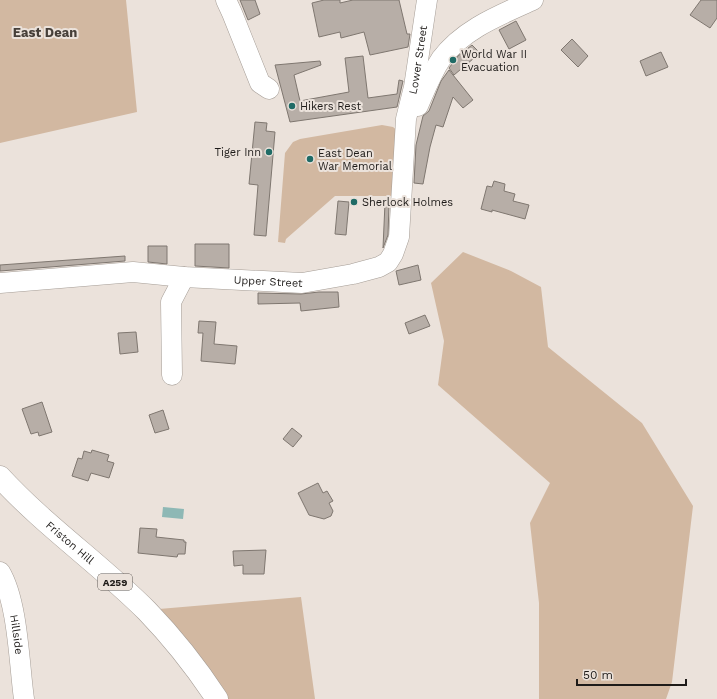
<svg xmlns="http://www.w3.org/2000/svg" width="717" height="699" font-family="'Work Sans',sans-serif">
<rect width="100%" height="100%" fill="#ebe2db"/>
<!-- green -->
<path fill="#d2b8a1" d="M0 0H126L137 112 0 143Z
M382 125 393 127 399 132 395 196H335L286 239 285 243 278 242 285 153 293 142 300 139Z
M463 252 511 271 541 287 548 347 642 423 693 506 672 682 666 699H539V603L530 523 550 483 438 385 444 341 431 283Z
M301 597 315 699H227L159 609Z"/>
<!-- water -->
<path fill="#8eb8b5" d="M163 507 184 509 183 519 162 517Z"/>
<!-- building -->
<path fill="#b7aea7" stroke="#7f7770" d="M240 0H255L260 14 248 20Z
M324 0H340V3L353 0H399L407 34H410L408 47 370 55 364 32 341 38 340 32 319 37 312 3Z
M701 0H717V18L710 28 690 15Z
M516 21 526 40 509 49 499 30Z
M572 39 588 56 578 67 561 50Z
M472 45 480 53 454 75 449 68 458 56Z
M661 52 668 67 646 76 640 61Z
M363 56 368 98 397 94 399 80 403 81 397 107 290 122 275 65 320 61 321 65 294 75 300 101 349 92 345 58Z
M449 70 473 100 463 108 453 97 443 127 436 125 430 147 423 184 414 183 416 145 423 116 429 111 441 81Z
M255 122 267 123 266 131 275 132 266 236 254 235 258 185 249 184Z
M494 181 505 184 504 191 515 194 513 201 529 205 525 219 492 210V212L481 209 487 186 492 187Z
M338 201 349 202 346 235 335 234Z
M385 203 389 204 388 235 383 248Z
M195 244H229V268L195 266Z
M148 246H167V264L148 262Z
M125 256V261L0 271V265Z
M418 265 421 280 399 285 396 271Z
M319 292H338L339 307 301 311 300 303 258 304V293L301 294Z
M425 315 430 326 409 334 405 323Z
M199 321 216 322 214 344 237 346 235 364 201 361 203 333H198Z
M136 332 138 352 120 354 118 333Z
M42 402 52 432 39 436 38 432 31 434 22 409Z
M163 410 169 429 155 433 149 415Z
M292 428 302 436 293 447 283 439Z
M92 450 109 455 107 461 114 463 109 478 91 473 88 481 72 476 78 458 82 459 84 451 91 453Z
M318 483 323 493 327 491 333 501 329 503 333 511 331 516 324 519 309 515 298 493Z
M140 528 157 529 156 537 184 540V542H186L185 554H178L177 557 138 553Z
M266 550 264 574H243V565L234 566 233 551Z"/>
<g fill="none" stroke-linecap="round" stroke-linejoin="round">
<!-- minor casing -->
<g stroke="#a59d96" stroke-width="21">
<g id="minor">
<path d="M226 0 232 13 260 83 269 89"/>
<path d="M418 106C425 90 431 74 441 59 463 29 500 15 533 0"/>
<path id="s1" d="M0 283 133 272 184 277 302 283 353 274 379 267 388 262 393 254 399 237 406 119 414 87 427 0"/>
<path d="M172 375 171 302 184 277"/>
<path id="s2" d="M0 572C18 602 19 663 24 699"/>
</g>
</g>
<!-- major casing -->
<g stroke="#a59d96" stroke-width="23">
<g id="major">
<path id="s3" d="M0 477C45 526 100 564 147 611 173 638 196 667 217 699"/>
</g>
</g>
<!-- minor -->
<use href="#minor" stroke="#fff" stroke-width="20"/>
<!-- major -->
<use href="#major" stroke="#fff" stroke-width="22"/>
</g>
<!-- markers -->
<g fill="#1f6b66" stroke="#ebe2db" stroke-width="1.5">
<circle cx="453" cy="60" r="4"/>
<circle cx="292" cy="106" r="4"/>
<circle cx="269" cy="152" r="4"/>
<circle cx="310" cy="159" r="4"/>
<circle cx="354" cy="202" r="4"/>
</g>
<g text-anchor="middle" stroke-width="4" stroke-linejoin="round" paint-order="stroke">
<!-- shield labels -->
<rect fill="#ebe2db" stroke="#5c5753" stroke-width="1" x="98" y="574" width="34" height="16" rx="3"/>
<g font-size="10" font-weight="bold" fill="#1e1b19">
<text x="115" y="586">A259</text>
</g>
<!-- poi labels -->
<g font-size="11" fill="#1e1b19" stroke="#ebe2db" text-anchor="start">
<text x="461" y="58">World War II<tspan x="461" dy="13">Evacuation</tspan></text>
<text x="300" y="110">Hikers Rest</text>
<text x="261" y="156" text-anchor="end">Tiger Inn</text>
<text x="318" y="157">East Dean<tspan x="318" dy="13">War Memorial</tspan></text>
<text x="362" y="206">Sherlock Holmes</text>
</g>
<!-- street labels -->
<g font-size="11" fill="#1e1b19" stroke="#ebe2db">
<text dy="4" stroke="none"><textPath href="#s1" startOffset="598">Lower Street</textPath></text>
<text dy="4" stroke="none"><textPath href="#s1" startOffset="269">Upper Street</textPath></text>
<text dy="4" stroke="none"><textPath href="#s3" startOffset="96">Friston Hill</textPath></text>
<text dy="4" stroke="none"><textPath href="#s2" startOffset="65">Hillside</textPath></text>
</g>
<!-- quarter labels -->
<g font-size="13" font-weight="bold" fill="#463f39" stroke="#ebe2db">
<text x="45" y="37">East Dean</text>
</g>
</g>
<!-- scale -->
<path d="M577 679v6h109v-6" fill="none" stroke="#1e1b19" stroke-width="2"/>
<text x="583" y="679" font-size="12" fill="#1e1b19" stroke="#ebe2db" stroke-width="3" paint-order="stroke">50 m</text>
</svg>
